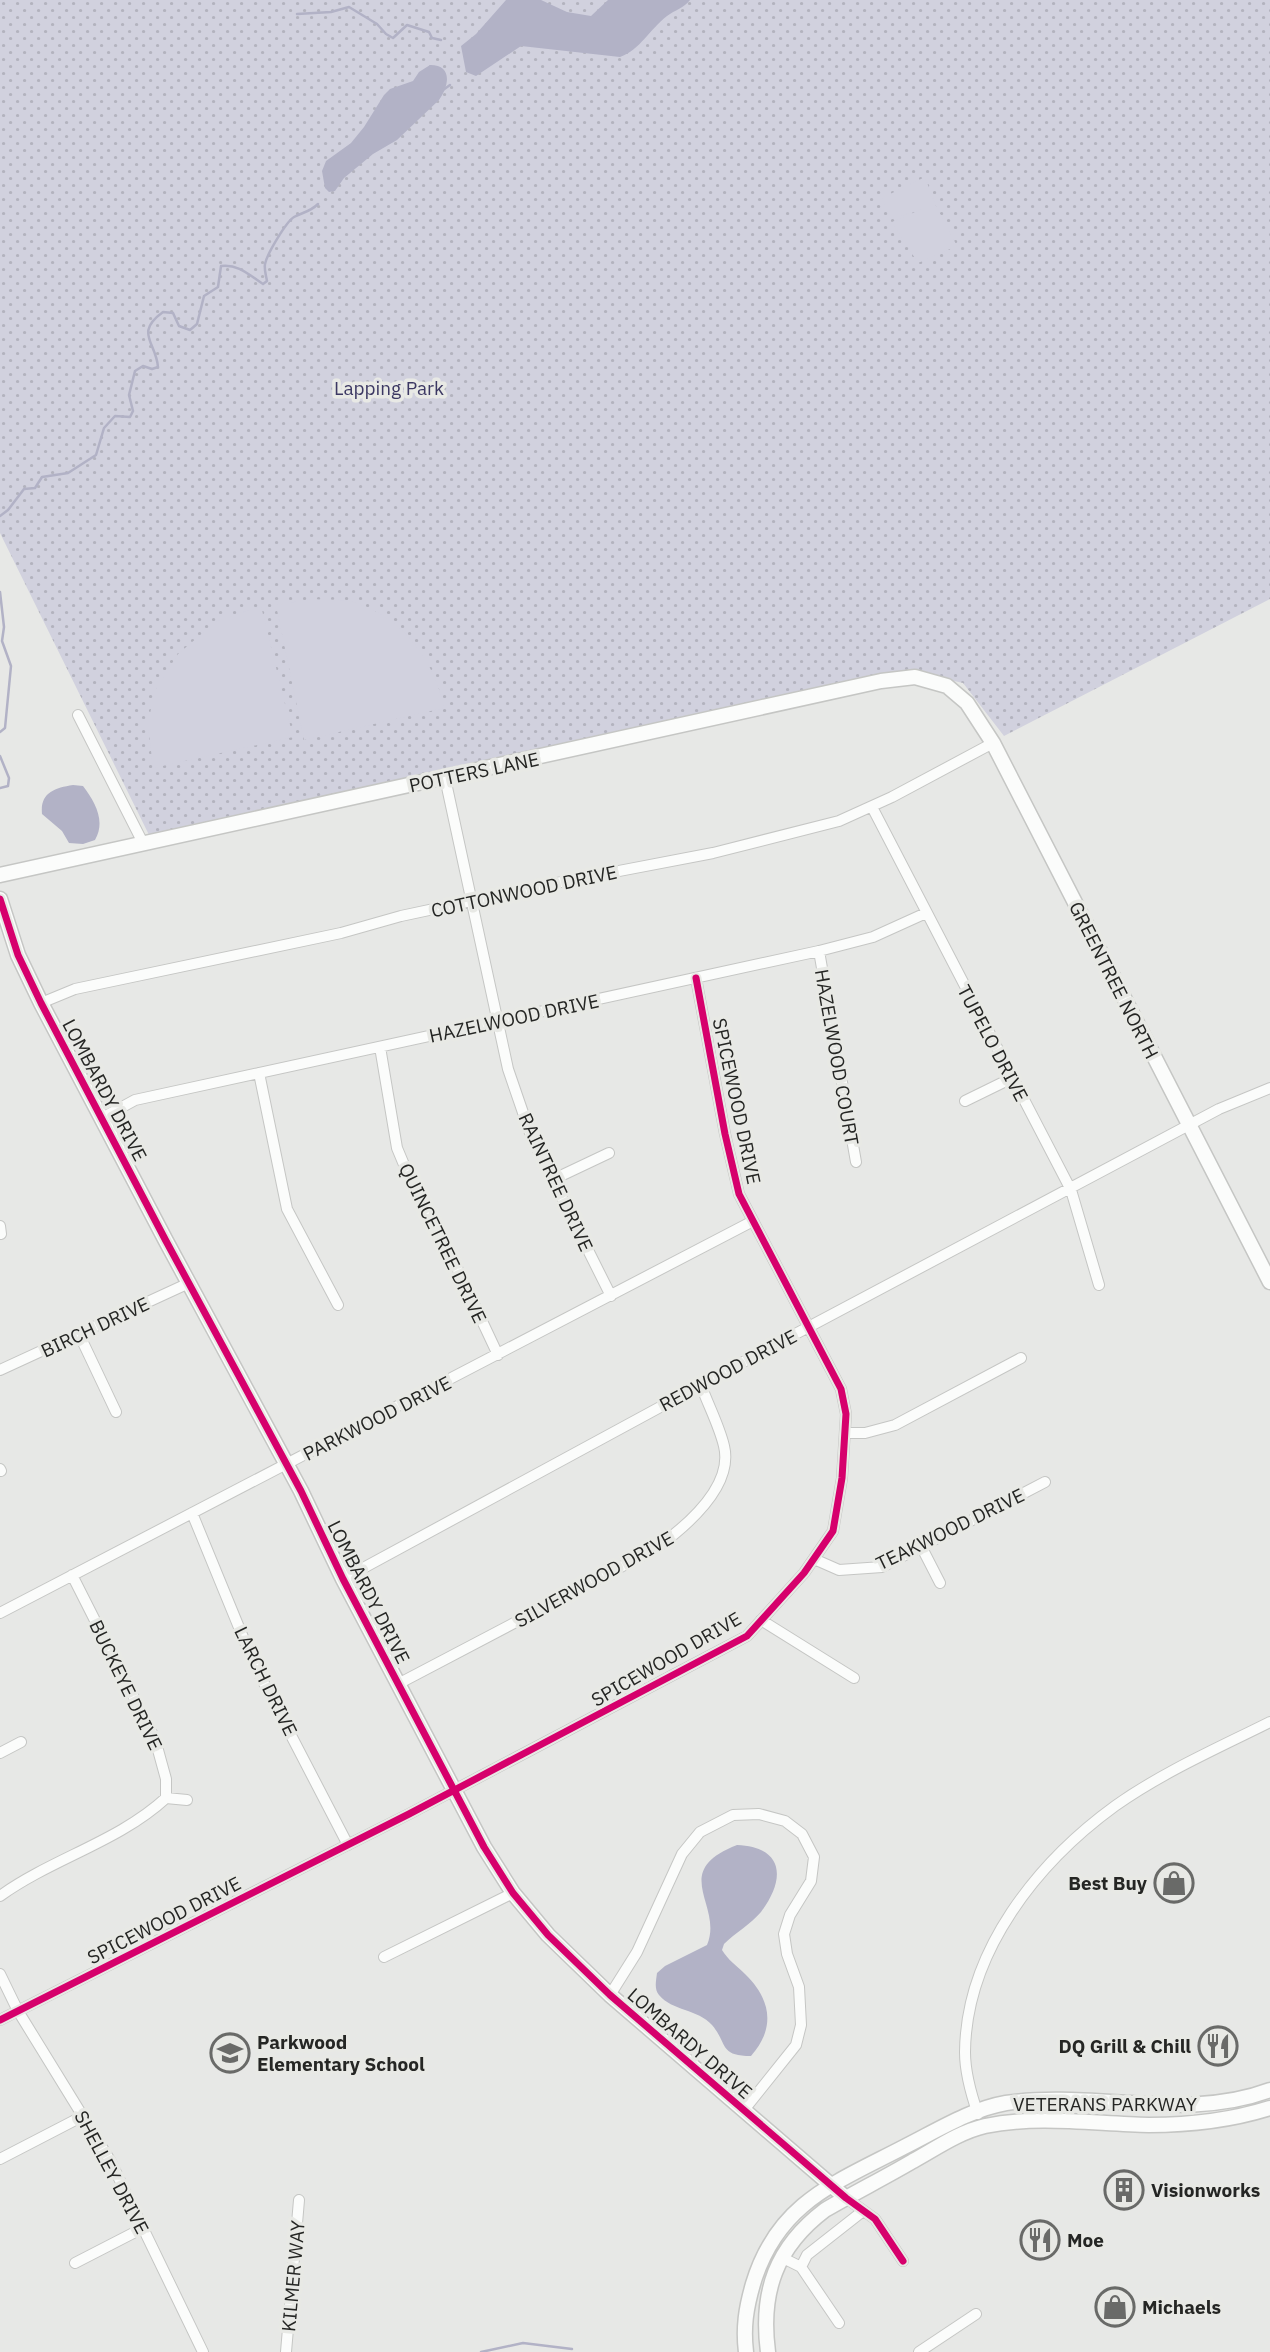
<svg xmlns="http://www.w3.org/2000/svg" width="1270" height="2352" font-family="'IBM Plex Sans',sans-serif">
<defs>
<pattern id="park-dots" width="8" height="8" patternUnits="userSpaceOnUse" patternTransform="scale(1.75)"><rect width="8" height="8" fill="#d1d1de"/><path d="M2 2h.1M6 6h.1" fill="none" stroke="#b3b3be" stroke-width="1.8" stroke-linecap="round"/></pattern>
</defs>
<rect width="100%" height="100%" fill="#e7e8e6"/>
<!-- park -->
<path fill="url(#park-dots)" d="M0 0H1270V599L1004 736 963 683 923 674 152 841 0 533Z"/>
<!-- pitch -->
<path fill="#d1d1de" d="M925 177 935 204 957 246 918 263 892 222 922 209 891 219 882 198Z
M311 599C323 600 337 599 349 601 400 614 434 658 444 708L304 740 276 605Z
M261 606 293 737 153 768 148 725 154 692 178 654 217 621Z"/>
<!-- water -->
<path fill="#b2b2c6" d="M506 0H541L567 12 591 16 608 0H690C684 8 675 10 667 16 650 29 640 50 620 57L521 46 476 76 466 72 461 46 476 34Z
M430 65C453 65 449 86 439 100L397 140 373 154 344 178 335 191 329 192 325 188 322 171 326 161 351 143 364 127 384 95 390 89 413 81 419 72Z
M73 785 83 786C95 802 106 821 95 840L83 844 69 843 62 831 42 814C40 793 54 788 73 785Z
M737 1845C784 1847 786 1879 761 1912 751 1924 735 1933 724 1944L722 1950C728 1960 737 1966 745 1974 771 1999 776 2028 751 2056 719 2056 728 2044 712 2025 698 2009 672 2011 659 1995 654 1989 656 1981 657 1973L665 1966 707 1945C724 1905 668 1872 737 1845Z"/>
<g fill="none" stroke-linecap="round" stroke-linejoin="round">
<!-- stream -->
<path stroke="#b2b2c6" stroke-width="2.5" d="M297 14 331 12 349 7 377 24 386 34 393 38 407 25 429 32 432 38 441 40
M443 90 450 85
M0 516 8 510 24 489 35 488 42 477 68 473 96 455 104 428 115 416 130 417 133 411 129 395 135 371 143 366 152 369 158 367C156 342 134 333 163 312L173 313 179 326 190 330 197 324 204 296 218 287 221 266C239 264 249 275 263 284L267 281C266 275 264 270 265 264 267 254 286 222 294 217 303 212 310 212 318 204
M0 592 4 627 2 641 11 666 5 728 0 732
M0 756 9 778 8 786 0 788
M481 2352 523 2343 572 2349"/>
<!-- street casing -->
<g stroke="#c5c6c4" stroke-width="12">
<path id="street" d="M78 715 143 843
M445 778 508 1069 531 1136 611 1296
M872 807 1071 1190 1099 1285
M819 951 856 1162
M41 1003 75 989 341 933 401 916 551 884 713 853 839 821 892 797 993 743
M380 1047 397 1148 415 1191 452 1257 498 1355
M259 1073 287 1209 338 1305
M965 1101 1012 1078
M102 1118 135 1100 819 951 873 937 926 913
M552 1180 609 1153
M0 1226 1 1234
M79 1334 116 1412
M0 1370 189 1283
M845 1433H865L895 1425 1021 1358
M0 1469 1 1471
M192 1513 254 1664 348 1845
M921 1546 940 1583
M814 1559 839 1570 882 1567 1045 1482
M343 1579 769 1348 1219 1109 1270 1088
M0 1613 753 1221
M761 1620 854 1678
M398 1684 655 1549C684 1528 734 1487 724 1446 719 1425 708 1405 701 1385
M0 1753 21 1742
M166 1798 187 1800
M0 1896C53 1858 118 1842 166 1798V1779L155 1739 72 1575
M384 1957 513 1893
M0 1974 18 2011 111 2162 203 2352
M610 1995 637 1952 682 1854 700 1832 733 1815 759 1814 785 1821 802 1834 814 1857 811 1881 790 1915 784 1934 787 1954 799 1987 801 2025 796 2045 744 2110
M0 2020 409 1814 747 1636 804 1573 833 1531 842 1478 846 1414 841 1389 739 1194 725 1134 696 978
M978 2114C971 2094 965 2073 965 2052 966 1951 1038 1862 1115 1806 1163 1772 1218 1748 1270 1722
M0 2159 83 2116
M846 2198 875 2219 903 2261
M781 2257 801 2267 839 2323
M75 2263 143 2228
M801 2267 807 2255 863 2211
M286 2352 299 2200
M919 2352 976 2314"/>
</g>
<!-- secondary casing -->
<g stroke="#c5c6c4" stroke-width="17">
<path id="secondary" d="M0 875 881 681 915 677 947 686 967 703 993 743 1270 1282
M0 899 18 955 41 1003 166 1241 301 1491 343 1579 484 1847 513 1893 548 1935 610 1995 846 2198
M746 2352C743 2328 746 2308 753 2284 777 2203 835 2183 904 2147 936 2131 971 2109 1006 2103 1094 2090 1185 2122 1270 2090
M768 2352C760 2292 776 2247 825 2210 854 2193 884 2178 913 2161 935 2149 959 2132 985 2126 1039 2115 1095 2124 1149 2125 1189 2125 1232 2120 1270 2108"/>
</g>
<!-- street -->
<use href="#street" stroke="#fbfcfb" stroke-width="10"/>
<!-- secondary -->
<use href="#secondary" stroke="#fbfcfb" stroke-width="14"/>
<!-- cycleway casing -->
<g stroke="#e8e9e5" stroke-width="11">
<path id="cycleway" d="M0 899 18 955 41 1003 166 1241 301 1491 343 1579 484 1847 513 1893 548 1935 610 1995 846 2198 875 2219 903 2261
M0 2020 409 1814 747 1636 804 1573 833 1531 842 1478 846 1414 841 1389 739 1194 725 1134 696 978"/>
</g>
<!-- cycleway -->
<use href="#cycleway" stroke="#d6006c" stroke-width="7"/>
</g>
<!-- icons -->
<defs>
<g id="shop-ring" transform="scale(2.0125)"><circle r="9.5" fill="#e8e9e5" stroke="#696a68" stroke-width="1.5"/><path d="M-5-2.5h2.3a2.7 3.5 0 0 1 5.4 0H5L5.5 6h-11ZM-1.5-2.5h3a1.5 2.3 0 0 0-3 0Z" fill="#696a68"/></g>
<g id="restaurant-ring" transform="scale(2.0125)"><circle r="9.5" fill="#e8e9e5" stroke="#696a68" stroke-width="1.5"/><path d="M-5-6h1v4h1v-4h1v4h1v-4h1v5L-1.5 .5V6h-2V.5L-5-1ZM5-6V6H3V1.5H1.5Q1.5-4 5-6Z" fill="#696a68"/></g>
<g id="school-ring" transform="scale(2.0125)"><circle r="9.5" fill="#e8e9e5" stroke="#696a68" stroke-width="1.5"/><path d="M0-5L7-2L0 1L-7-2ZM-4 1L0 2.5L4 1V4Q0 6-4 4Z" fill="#696a68"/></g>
<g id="building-ring" transform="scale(2.0125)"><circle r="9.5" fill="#e8e9e5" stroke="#696a68" stroke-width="1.5"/><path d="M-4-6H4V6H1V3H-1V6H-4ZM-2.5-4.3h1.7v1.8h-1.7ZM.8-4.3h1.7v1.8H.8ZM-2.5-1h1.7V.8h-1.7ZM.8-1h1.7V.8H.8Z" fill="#696a68"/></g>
</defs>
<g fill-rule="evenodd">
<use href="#shop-ring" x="1174" y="1883"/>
<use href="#restaurant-ring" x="1218" y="2046"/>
<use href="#school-ring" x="230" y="2053"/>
<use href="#building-ring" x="1124" y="2190"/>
<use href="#restaurant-ring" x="1040" y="2240"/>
<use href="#shop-ring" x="1115" y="2307"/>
</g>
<g text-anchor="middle" stroke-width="7" stroke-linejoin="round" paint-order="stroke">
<!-- park labels -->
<g font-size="19" fill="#3c3863" stroke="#e8e9e5">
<text x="389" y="395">Lapping Park</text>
</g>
<!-- street labels -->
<g font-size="19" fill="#252624" stroke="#e8e9e5">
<text transform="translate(474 772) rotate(-12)" y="7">POTTERS LANE</text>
<text transform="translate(524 891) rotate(-12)" y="7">COTTONWOOD DRIVE</text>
<text transform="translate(1114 980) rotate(63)" y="7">GREENTREE NORTH</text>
<text transform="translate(514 1018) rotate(-12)" y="7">HAZELWOOD DRIVE</text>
<text transform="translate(993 1043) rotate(62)" y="7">TUPELO DRIVE</text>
<text transform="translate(837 1057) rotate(80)" y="7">HAZELWOOD COURT</text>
<text transform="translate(105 1090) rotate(62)" y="7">LOMBARDY DRIVE</text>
<text transform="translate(737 1101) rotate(78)" y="7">SPICEWOOD DRIVE</text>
<text transform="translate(556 1182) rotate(65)" y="7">RAINTREE DRIVE</text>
<text transform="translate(443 1243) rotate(64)" y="7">QUINCETREE DRIVE</text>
<text transform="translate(95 1327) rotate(-25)" y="7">BIRCH DRIVE</text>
<text transform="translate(728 1370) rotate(-28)" y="7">REDWOOD DRIVE</text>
<text transform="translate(377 1418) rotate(-27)" y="7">PARKWOOD DRIVE</text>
<text transform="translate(950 1529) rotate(-26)" y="7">TEAKWOOD DRIVE</text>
<text transform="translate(594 1579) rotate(-29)" y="7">SILVERWOOD DRIVE</text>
<text transform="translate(369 1592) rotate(63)" y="7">LOMBARDY DRIVE</text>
<text transform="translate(666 1659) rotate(-30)" y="7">SPICEWOOD DRIVE</text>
<text transform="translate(266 1681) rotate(64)" y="7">LARCH DRIVE</text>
<text transform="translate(126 1685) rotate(64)" y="7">BUCKEYE DRIVE</text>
<text transform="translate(164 1920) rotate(-27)" y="7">SPICEWOOD DRIVE</text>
<text transform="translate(690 2043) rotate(41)" y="7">LOMBARDY DRIVE</text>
<text x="1105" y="2111">VETERANS PARKWAY</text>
<text transform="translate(112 2172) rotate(62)" y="7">SHELLEY DRIVE</text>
<text transform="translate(293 2276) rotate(-85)" y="7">KILMER WAY</text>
</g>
<!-- poi labels -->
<g font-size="19" font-weight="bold" fill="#252624" stroke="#e8e9e5" text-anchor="start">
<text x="1147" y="1890" text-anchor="end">Best Buy</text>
<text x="257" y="2049">Parkwood<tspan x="257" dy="22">Elementary School</tspan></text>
<text x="1191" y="2053" text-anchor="end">DQ Grill &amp; Chill</text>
<text x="1151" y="2197">Visionworks</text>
<text x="1067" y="2247">Moe</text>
<text x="1142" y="2314">Michaels</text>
</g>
</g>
</svg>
